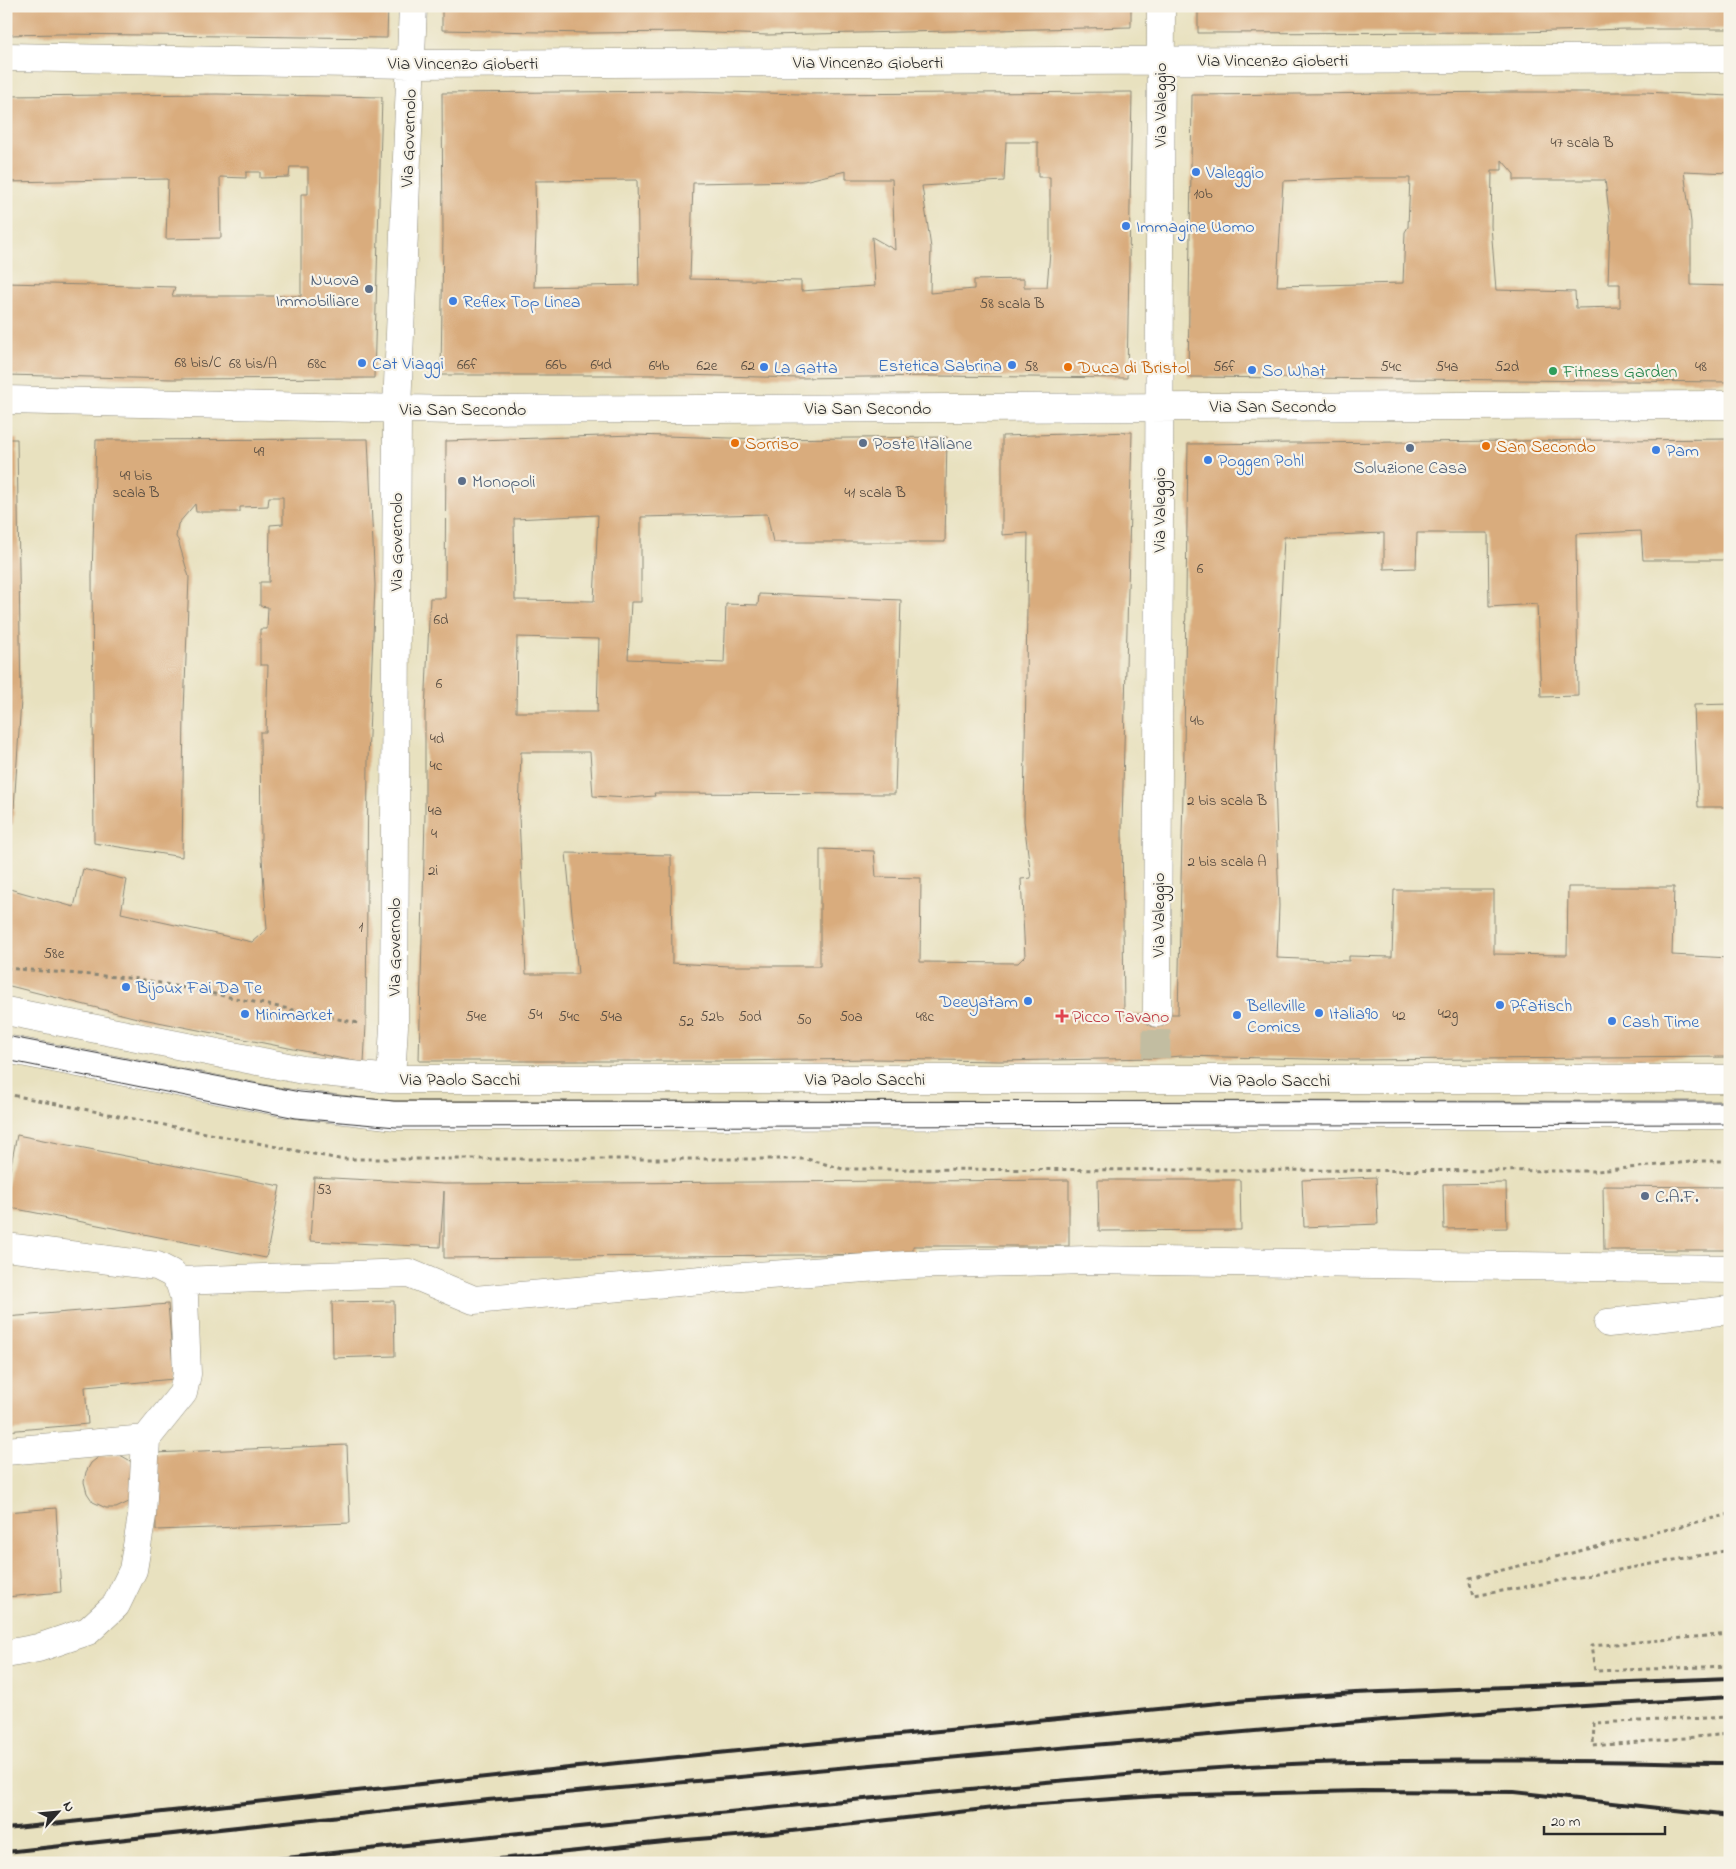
<svg xmlns="http://www.w3.org/2000/svg" width="1736" height="1869" font-family="'Indie Flower',sans-serif">
<rect width="100%" height="100%" fill="#f7f3e8"/>
<filter id="ink" filterUnits="userSpaceOnUse"><feTurbulence type="fractalNoise" baseFrequency=".02" numOctaves="2"/><feDisplacementMap in="SourceGraphic" scale="10" xChannelSelector="R" yChannelSelector="G"/><feConvolveMatrix kernelMatrix="1 2 1 2 8 2 1 2 1" color-interpolation-filters="sRGB"/></filter>
<filter id="wash" filterUnits="userSpaceOnUse"><feTurbulence type="fractalNoise" baseFrequency=".0096" numOctaves="4" result="noise"/><feDisplacementMap in="SourceGraphic" scale="20" xChannelSelector="R" yChannelSelector="G"/><feGaussianBlur stdDeviation="1.12" result="paint"/><feColorMatrix in="noise" values="0 0 0 0 0 0 0 0 0 0 0 0 0 0 0 0 0 1.4 0 .05"/><feComposite in="paint" operator="in"/></filter>
<g filter="url(#wash)">
<rect width="100%" height="100%" fill="#e8e1bf"/>
<g id="blocks">
<!-- building -->
<path fill="#d9ac7d" fill-rule="evenodd" d="M6 6H388L387 38 61 34 6 35Z
M442 6H1131V27L767 35 689 32 588 33 442 30Z
M1198 6H1730V29H1627L1520 32 1198 33Z
M687 91 802 94 1132 92 1127 378 933 376 799 378 681 375H441L443 232 442 93ZM1006 142H1038V177H1050V252L1047 287H1024V279L974 280V289L930 293 931 248 922 186 1004 181ZM846 171V179H892L895 250 872 237 875 286 801 291V281L690 279 693 183 804 181ZM637 180 639 285 534 287 536 232 535 181Z
M1512 92H1644L1730 96V173L1684 171 1691 222V285L1730 286V382L1188 377 1192 95ZM1502 160 1514 174V180H1605L1610 220 1608 284H1620V307L1576 308 1575 292 1496 290 1491 226 1492 170H1502ZM1353 178H1410L1408 227 1405 232 1403 283 1277 286 1283 181Z
M217 94 382 97 374 378 173 379 6 375V283L175 287 172 296H301V194H308V167H290L289 177 260 178V172H246V178L220 177 221 238 166 239 168 179 6 182V96Z
M1132 432 1122 825 1124 1014H1178L1184 749 1188 444 1730 439V560H1643L1641 531 1576 534 1578 696 1541 697 1537 604 1489 607 1488 533H1417L1416 568 1384 569V533L1284 537 1274 751 1279 906 1277 958 1349 961V956L1392 957 1394 890H1494V954L1567 955 1568 887H1674L1672 955 1730 958V1057L1351 1060 1181 1056 1156 1058 999 1061 874 1059 731 1061H419L425 815V713L430 598H445L446 441 634 435 762 439 947 437 945 542H773L767 514 641 517V602H631L628 659 724 663 726 604 758 605 759 594 901 600 895 794 654 793 655 796 628 798 593 796 590 752H521L519 816 526 974H578L566 853 671 855 672 963 729 966H820V849L874 851 876 877 921 878 920 962 1018 963 1025 956 1021 879 1031 878 1024 821 1028 533 1002 535V436ZM598 515 594 601 515 600 514 519ZM517 637 599 639 597 712H516Z
M6 439H17L21 700 13 824 6 823Z
M368 439 375 585 368 760 366 1025 364 1063 133 1017 6 985V888L74 907 83 869 127 880 121 913 252 942 267 929 261 843 260 732H266L268 665H260V629H267L268 607 260 606V582H269L270 525 283 524V497H269L268 506 240 507V512H196L195 504 178 524 176 537 178 540 189 577 184 712 182 857 94 843 92 576 96 440Z
M1730 704V807H1698L1694 705Z
M6 852H10L8 875H6Z
M17 1135 280 1186 266 1258 6 1207V1189Z
M314 1177 444 1184 1069 1180V1246H913V1254L444 1258V1191L440 1247 310 1241Z
M1376 1177 1378 1224 1304 1227 1302 1180Z
M1098 1180H1240L1241 1230 1099 1231Z
M1506 1183 1507 1228 1444 1229 1443 1184Z
M1603 1186 1730 1187V1250H1604Z
M394 1301 395 1356 333 1358 332 1302Z
M168 1304 174 1379 85 1387 88 1424 6 1431V1317Z
M347 1445 350 1523 156 1530 154 1453Z
M120 1455 129 1460 136 1468 131 1501 116 1508H106L93 1502 87 1493 84 1482 86 1472 91 1463 100 1456Z
M56 1508 61 1592 6 1597V1512Z"/>
</g>
</g>
<g filter="url(#ink)">
<use href="#blocks" fill-opacity="0" stroke="#8a8675" stroke-width="1"/>
<g fill="none" stroke-linecap="round" stroke-linejoin="round">
<!-- minor-tunnel -->
<path stroke="#c2bda1" stroke-width="28" stroke-dasharray="28 14" stroke-linecap="butt" d="M1156 1058 1157 1013"/>
<!-- minor casing -->
<g stroke="#8a8675" stroke-width="29">
<path id="minor" d="M6 57 411 64 1730 58
M6 400 453 410 1730 405
M6 1011 303 1070 391 1079H1730
M1157 1013 1161 6
M6 1049 286 1103 396 1116 1730 1115
M391 1079 394 1026 397 409 413 6
M6 1247 157 1266 171 1273 179 1281 184 1297 187 1374 183 1393 146 1439 142 1516 133 1570 116 1605 88 1631 38 1648 6 1654
M179 1281 409 1273 474 1300 701 1280 907 1265 1087 1260 1730 1269
M1608 1323 1730 1310
M6 1451 146 1439"/>
</g>
<!-- path -->
<path stroke="#8a8675" stroke-width="3" stroke-dasharray="4 4" stroke-linecap="butt" d="M6 968 140 979 358 1023
M6 1094 339 1159H807L843 1169 1597 1171 1701 1161H1730
M1730 1514 1470 1578 1474 1596 1730 1550
M1730 1634 1591 1646 1595 1671 1730 1666
M1730 1717 1594 1723 1593 1746 1730 1734"/>
<!-- minor -->
<use href="#minor" stroke="#fff" stroke-width="28"/>
<!-- tram -->
<path stroke="#2b2b2b" stroke-width="1" d="M6 1036 300 1092 394 1101 1730 1102
M6 1060 296 1118 396 1127 1730 1124"/>
<!-- rail -->
<path stroke="#2b2b2b" stroke-width="4" d="M6 1829 578 1767 1249 1700 1355 1693 1730 1678
M6 1852 488 1800 1002 1753 1383 1720 1536 1709 1730 1697
M239 1863C458 1839 677 1816 897 1796 1014 1785 1131 1773 1249 1766 1409 1757 1570 1761 1730 1763
M461 1863 674 1841 774 1833 1011 1806 1156 1796 1361 1791 1514 1792 1730 1816"/>
</g>
</g>
<!-- markers -->
<g fill="#3f7fe0" stroke="#f7f3e8" stroke-width="2">
<circle cx="1196" cy="172" r="5"/>
<circle cx="1126" cy="226" r="5"/>
<circle cx="453" cy="301" r="5"/>
<circle cx="362" cy="363" r="5"/>
<circle cx="1012" cy="365" r="5"/>
<circle cx="764" cy="367" r="5"/>
<circle cx="1252" cy="370" r="5"/>
<circle cx="1656" cy="450" r="5"/>
<circle cx="1208" cy="460" r="5"/>
<circle cx="126" cy="987" r="5"/>
<circle cx="1028" cy="1001" r="5"/>
<circle cx="1500" cy="1005" r="5"/>
<circle cx="1319" cy="1013" r="5"/>
<circle cx="245" cy="1014" r="5"/>
<circle cx="1237" cy="1015" r="5"/>
<circle cx="1612" cy="1021" r="5"/>
</g>
<g fill="#5c6f8a" stroke="#f7f3e8" stroke-width="2">
<circle cx="369" cy="289" r="5"/>
<circle cx="863" cy="443" r="5"/>
<circle cx="1410" cy="448" r="5"/>
<circle cx="462" cy="481" r="5"/>
<circle cx="1645" cy="1196" r="5"/>
</g>
<g fill="#e8710a" stroke="#f7f3e8" stroke-width="2">
<circle cx="1068" cy="367" r="5"/>
<circle cx="735" cy="443" r="5"/>
<circle cx="1486" cy="446" r="5"/>
</g>
<circle fill="#2e9e5b" stroke="#f7f3e8" stroke-width="2" cx="1553" cy="371" r="5"/>
<path fill="#e0444e" stroke="#f7f3e8" stroke-width="2" d="M1059.5 1008.5h5v5h5v5h-5v5h-5v-5h-5v-5h5z"/>
<g text-anchor="middle" stroke-width="4.5" stroke-linejoin="round" paint-order="stroke">
<!-- number labels -->
<g font-size="15" fill="#564b40">
<text x="1582" y="147">47 scala B</text>
<text x="1203" y="198">10b</text>
<text x="1012" y="308">58 scala B</text>
<text x="198" y="367">68 bis/C</text>
<text x="253" y="368">68 bis/A</text>
<text x="317" y="368">68c</text>
<text x="467" y="369">66f</text>
<text x="556" y="369">66b</text>
<text x="601" y="369">64d</text>
<text x="659" y="370">64b</text>
<text x="707" y="370">62e</text>
<text x="748" y="370">62</text>
<text x="1031" y="371">58</text>
<text x="1224" y="371">56f</text>
<text x="1391" y="371">54c</text>
<text x="1447" y="371">54a</text>
<text x="1507" y="371">52d</text>
<text x="1701" y="371">48</text>
<text x="259" y="456">49</text>
<text x="136" y="480">49 bis<tspan x="136" dy="17">scala B</tspan></text>
<text x="875" y="497">41 scala B</text>
<text x="1200" y="573">6</text>
<text x="441" y="624">6d</text>
<text x="439" y="688">6</text>
<text x="1197" y="725">4b</text>
<text x="437" y="743">4d</text>
<text x="436" y="770">4c</text>
<text x="1227" y="805">2 bis scala B</text>
<text x="435" y="815">4a</text>
<text x="434" y="838">4</text>
<text x="1227" y="866">2 bis scala A</text>
<text x="433" y="875">2i</text>
<text x="361" y="931">1</text>
<text x="54" y="958">58e</text>
<text x="1448" y="1018">42g</text>
<text x="535" y="1019">54</text>
<text x="1399" y="1020">42</text>
<text x="476" y="1021">54e</text>
<text x="569" y="1021">54c</text>
<text x="611" y="1021">54a</text>
<text x="712" y="1021">52b</text>
<text x="750" y="1021">50d</text>
<text x="851" y="1021">50a</text>
<text x="925" y="1021">48c</text>
<text x="804" y="1024">50</text>
<text x="686" y="1026">52</text>
<text x="324" y="1194">53</text>
</g>
<!-- street labels -->
<g font-size="18" fill="#2b2b2b" stroke="#f7f3e8">
<text x="1273" y="66">Via Vincenzo Gioberti</text>
<text x="868" y="68">Via Vincenzo Gioberti</text>
<text x="463" y="69">Via Vincenzo Gioberti</text>
<text transform="translate(1160 105) rotate(-90)" y="6">Via Valeggio</text>
<text transform="translate(408 138) rotate(-88)" y="6">Via Governolo</text>
<text x="1273" y="412">Via San Secondo</text>
<text x="868" y="414">Via San Secondo</text>
<text x="463" y="415">Via San Secondo</text>
<text transform="translate(1159 510) rotate(-90)" y="6">Via Valeggio</text>
<text transform="translate(396 542) rotate(-90)" y="6">Via Governolo</text>
<text transform="translate(1158 915) rotate(-90)" y="6">Via Valeggio</text>
<text transform="translate(394 947) rotate(-90)" y="6">Via Governolo</text>
<text x="460" y="1085">Via Paolo Sacchi</text>
<text x="865" y="1085">Via Paolo Sacchi</text>
<text x="1270" y="1086">Via Paolo Sacchi</text>
</g>
<!-- shop labels -->
<g font-size="18" fill="#366cbe" stroke="#f7f3e8" text-anchor="start">
<text x="1206" y="178">Valeggio</text>
<text x="1136" y="232">Immagine Uomo</text>
<text x="463" y="307">Reflex Top Linea</text>
<text x="372" y="369">Cat Viaggi</text>
<text x="1002" y="371" text-anchor="end">Estetica Sabrina</text>
<text x="774" y="373">La Gatta</text>
<text x="1262" y="376">So What</text>
<text x="1666" y="456">Pam</text>
<text x="1218" y="466">Poggen Pohl</text>
<text x="136" y="993">Bijoux Fai Da Te</text>
<text x="1018" y="1007" text-anchor="end">Deeyatam</text>
<text x="1247" y="1011">Belleville<tspan x="1247" dy="21">Comics</tspan></text>
<text x="1510" y="1011">Pfatisch</text>
<text x="1329" y="1019">Italia90</text>
<text x="255" y="1020">Minimarket</text>
<text x="1622" y="1027">Cash Time</text>
</g>
<!-- service labels -->
<g font-size="18" fill="#4e5e75" stroke="#f7f3e8" text-anchor="start">
<text x="359" y="285" text-anchor="end">Nuova<tspan x="359" dy="21">Immobiliare</tspan></text>
<text x="873" y="449">Poste Italiane</text>
<text x="1410" y="473" text-anchor="middle">Soluzione Casa</text>
<text x="472" y="487">Monopoli</text>
<text x="1655" y="1202">C.A.F.</text>
</g>
<!-- food labels -->
<g font-size="18" fill="#c56008" stroke="#f7f3e8" text-anchor="start">
<text x="1078" y="373">Duca di Bristol</text>
<text x="745" y="449">Sorriso</text>
<text x="1496" y="452">San Secondo</text>
</g>
<!-- leisure labels -->
<g font-size="18" fill="#27864d" stroke="#f7f3e8" text-anchor="start">
<text x="1563" y="377">Fitness Garden</text>
</g>
<!-- health labels -->
<g font-size="18" fill="#be3a42" stroke="#f7f3e8" text-anchor="start">
<text x="1072" y="1022">Picco Tavano</text>
</g>
</g>
<!-- margin -->
<rect width="1736" height="1869" fill="none" stroke="#f7f3e8" stroke-width="25"/>
<!-- north arrow -->
<g transform="translate(58 1812) rotate(63)" stroke="#f7f3e8" stroke-width="4" paint-order="stroke">
<path d="M0-4L9 19L0 12L-9 19Z" fill="#2b2b2b"/>
<text y="-8" font-size="14" font-weight="bold" text-anchor="middle" fill="#2b2b2b">N</text>
</g>
<!-- scale -->
<path d="M1544 1826v8h121v-8" fill="none" stroke="#2b2b2b" stroke-width="2.5"/>
<text x="1551" y="1826" font-size="15" fill="#2b2b2b" stroke="#f7f3e8" stroke-width="4" paint-order="stroke">20 m</text>
</svg>
